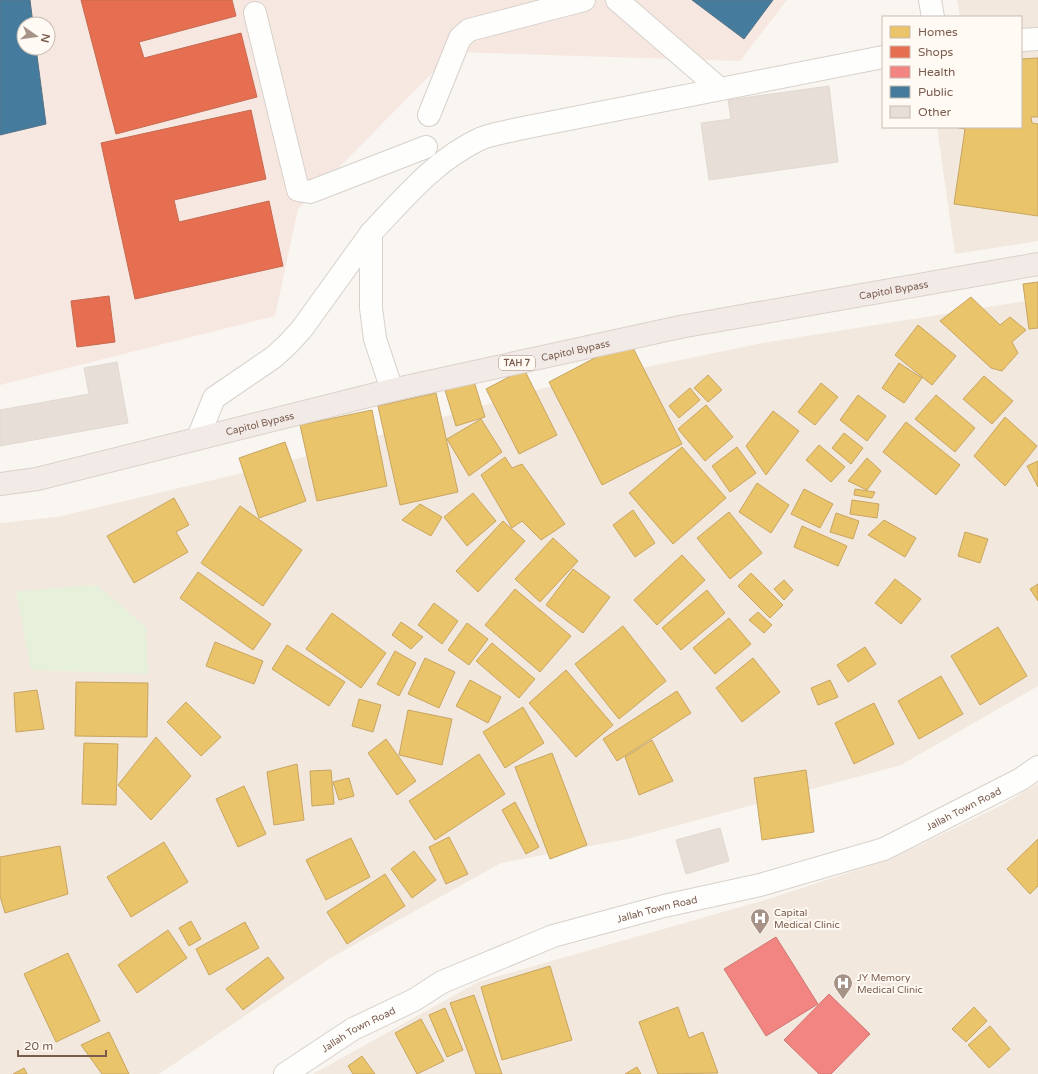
<svg xmlns="http://www.w3.org/2000/svg" width="1038" height="1074" font-family="'Varela Round',sans-serif">
<rect width="100%" height="100%" fill="#f9f5f0"/>
<!-- residential -->
<path fill="#f2e8de" d="M957 0H1038V241L955 254 937 127H1021V17H960Z
M1038 299V686L901 765 627 839 501 863 329 959 159 1074H0V523L57 517 272 466 544 388 763 343Z
M1038 783V1074H313L478 982 768 899 891 859 1002 805Z"/>
<!-- commercial -->
<path fill="#f6e8e1" fill-rule="evenodd" d="M0 0H787L740 61 453 52 298 209 275 316 0 385ZM24 24H48V48H24Z"/>
<!-- green -->
<path fill="#e7f0db" d="M97 585 146 627 148 674 31 670 16 591Z"/>
<!-- homes -->
<path fill="#e9c46a" stroke="#c8a561" d="M1038 58V117H1031L1032 123 1038 124V216L954 204 965 129 954 127H1021V59Z
M1038 282V328L1029 329 1023 284Z
M971 297 1000 325 1010 317 1026 330 1012 342 1018 353 1002 371 991 368 940 321Z
M918 325 956 356 932 385 895 355Z
M629 340 682 444 602 485 549 382Z
M899 363 922 378 904 403 882 388Z
M524 369 557 435 519 454 486 389Z
M708 375 722 390 708 402 694 388Z
M984 376 1013 401 992 424 963 399Z
M473 378 485 417 456 426 444 387Z
M821 383 838 397 815 425 798 412Z
M690 388 700 400 679 418 669 406Z
M436 393 458 492 400 505 378 406Z
M858 395 886 416 867 441 840 420Z
M936 395 975 428 955 452 915 419Z
M706 405 733 437 705 461 678 429Z
M372 410 387 486 317 501 300 425Z
M773 411 799 431 766 475 746 446Z
M1005 417 1037 446 1005 486 974 456Z
M481 419 502 452 469 476 447 439Z
M906 422 960 465 936 495 883 452Z
M844 433 863 448 851 464 832 448Z
M285 442 306 501 259 518 239 458Z
M819 445 845 467 831 482 806 460Z
M682 447 726 498 673 544 629 493Z
M737 447 756 473 730 492 712 466Z
M505 457 512 468 522 464 565 524 541 540 522 521 512 528 481 475Z
M867 458 881 471 867 490 848 481Z
M1038 461V487L1027 466Z
M757 483 789 505 771 533 739 512Z
M804 489 833 504 820 528 791 514Z
M855 489 875 492 872 498 854 495Z
M473 493 496 521 467 546 444 517Z
M174 498 189 525 176 532 188 552 134 583 107 536Z
M852 500 879 504 877 518 850 514Z
M420 504 442 517 431 536 402 520Z
M240 506 302 550 263 606 201 563Z
M633 510 655 543 635 557 613 525Z
M729 512 762 553 730 579 697 538Z
M836 513 859 521 853 539 830 532Z
M884 520 916 538 905 557 868 535Z
M503 521 525 541 478 592 456 571Z
M802 526 847 546 838 566 794 547Z
M965 532 988 539 980 563 958 556Z
M553 538 578 561 540 602 515 579Z
M682 555 705 580 657 625 634 600Z
M573 569 610 597 583 633 546 605Z
M198 572 271 624 253 650 180 598Z
M751 573 783 605 770 618 738 586Z
M895 579 921 599 901 624 875 603Z
M784 580 793 590 784 600 774 589Z
M1038 584V601L1030 589Z
M515 589 571 636 540 672 485 625Z
M707 590 725 613 681 650 662 628Z
M434 603 458 621 442 644 418 625Z
M758 612 772 625 764 633 749 620Z
M332 613 386 653 361 688 306 649Z
M729 618 751 644 715 674 693 648Z
M401 622 423 637 411 649 392 635Z
M467 623 488 639 469 665 448 650Z
M623 626 666 681 619 719 575 664Z
M998 627 1027 676 980 705 951 656Z
M215 642 263 661 254 684 206 666Z
M492 643 535 679 519 698 476 661Z
M287 645 345 682 329 706 272 669Z
M865 647 876 664 848 682 837 665Z
M395 651 416 663 399 696 377 684Z
M425 658 455 672 439 708 408 694Z
M753 658 780 692 742 722 716 688Z
M566 670 613 725 576 757 529 703Z
M941 676 963 714 919 739 898 701Z
M470 680 501 697 488 723 456 706Z
M830 680 838 697 818 705 811 688Z
M76 682 148 683 147 737 75 736Z
M37 690 44 729 16 732 14 693Z
M677 691 691 713 617 761 603 739Z
M359 699 381 705 373 732 352 726Z
M186 702 221 737 201 756 167 722Z
M874 703 894 744 854 764 835 723Z
M523 707 544 743 505 768 483 732Z
M408 710 452 719 442 765 399 755Z
M156 737 191 776 151 820 118 785Z
M386 739 416 781 397 795 368 753Z
M652 740 673 781 639 795 625 757Z
M84 743 118 744 116 805 82 804Z
M552 753 587 845 550 859 515 767Z
M479 754 505 794 435 840 409 801Z
M297 764 304 820 274 825 267 772Z
M331 770 334 804 312 806 310 771Z
M806 770 814 832 762 840 754 778Z
M349 778 354 796 339 800 333 782Z
M244 786 266 834 238 847 216 799Z
M515 802 539 847 526 854 502 810Z
M449 837 468 874 446 884 429 847Z
M351 838 370 877 326 900 306 860Z
M1038 839V886L1030 894 1007 869Z
M164 842 188 882 131 917 107 877Z
M60 846 68 894 5 913 0 896V857Z
M414 851 436 880 412 898 391 869Z
M385 874 405 906 347 944 327 912Z
M191 921 201 939 189 946 179 928Z
M245 922 259 948 209 975 196 949Z
M168 930 187 958 137 993 118 965Z
M68 953 100 1021 56 1042 24 974Z
M268 957 284 978 243 1010 226 989Z
M550 966 572 1040 502 1060 481 987Z
M474 995 502 1074H476L450 1003Z
M678 1007 689 1038 703 1032 718 1073 658 1074 639 1022Z
M974 1007 987 1021 966 1042 952 1029Z
M445 1008 463 1050 447 1057 429 1015Z
M421 1019 444 1061 417 1074 395 1033Z
M990 1026 1010 1049 989 1068 968 1045Z
M109 1032 129 1074H102L81 1045Z
M362 1056 375 1074H353L348 1066Z
M637 1067 641 1074H625Z
M24 1068 27 1074H13Z"/>
<!-- shops -->
<path fill="#e76f51" stroke="#c66950" d="M81 0H232L236 16 139 42 144 58 241 33 257 97 116 134Z
M251 110 266 179 174 200 179 222 269 201 283 266 135 299 101 143Z
M109 296 115 342 77 347 71 301Z"/>
<!-- health -->
<path fill="#f28482" stroke="#ce7872" d="M776 937 818 1004 766 1036 724 969Z
M829 994 870 1034 831 1074H819L784 1040Z"/>
<!-- public -->
<path fill="#457b9d" stroke="#557285" d="M0 0H30L33 24H24V48H36L46 124 0 135Z
M692 0H773L744 39Z"/>
<!-- building -->
<path fill="#e6ded7" stroke="#e2d8d2" d="M829 86 838 162 709 180 701 123 731 119 728 100Z
M117 362 128 423 0 446V410L89 394 84 368Z
M720 828 729 861 686 874 676 840Z"/>
<g fill="none" stroke-linecap="round" stroke-linejoin="round">
<!-- minor casing -->
<g stroke="#d7d1cb" stroke-width="24">
<g id="minor">
<path d="M617 0 720 89"/>
<path d="M930 0 933 17"/>
<path d="M255 13 298 190 310 192 426 147"/>
<path d="M1021 40 1038 39"/>
<path d="M429 115 460 38 469 30 584 0"/>
<path d="M392 390 375 339 371 308V233C405 197 436 159 482 138 493 134 506 132 518 129L883 57"/>
<path d="M198 438 214 398 274 357 287 345 301 330 371 233"/>
<path id="s1" d="M285 1074 353 1029 414 1000 442 982 553 936 664 906 760 885 884 849 1021 779 1038 767"/>
</g>
</g>
<!-- highway casing -->
<g stroke="#dad1cc" stroke-width="24">
<g id="highway">
<path id="s2" d="M0 484 37 479 392 390 680 327 1038 264"/>
</g>
</g>
<!-- minor -->
<use href="#minor" stroke="#fefefd" stroke-width="22"/>
<!-- highway -->
<use href="#highway" stroke="#f2eae7" stroke-width="22"/>
</g>
<!-- icons -->
<defs>
<g id="hospital-pin" transform="scale(1)"><path d="M0 17L-7.5 6A9.5 9.5 0 1 1 7.5 6Z" fill="#a69286" stroke="#fffaf3"/><path d="M-5-5h3v3.5h4V-5h3V5h-3V1.5h-4V5h-3Z" fill="#fff"/></g>
</defs>
<g fill-rule="evenodd">
<use href="#hospital-pin" x="760" y="918"/>
<use href="#hospital-pin" x="843" y="983"/>
</g>
<g text-anchor="middle" stroke-width="4" stroke-linejoin="round" paint-order="stroke">
<!-- shield labels -->
<rect fill="#fffaf3" stroke="#a28b7f" stroke-width="1" x="499" y="356" width="36" height="14" rx="3"/>
<g font-size="9" font-weight="bold" fill="#7a5c4d">
<text x="517" y="366">TAH 7</text>
</g>
<!-- street labels -->
<g font-size="10" fill="#7a5c4d" stroke="#fffaf3">
<text dy="4" stroke="none"><textPath href="#s2" startOffset="915">Capitol Bypass</textPath></text>
<text dy="4" stroke="none"><textPath href="#s2" startOffset="591">Capitol Bypass</textPath></text>
<text dy="4" stroke="none"><textPath href="#s2" startOffset="267">Capitol Bypass</textPath></text>
<text dy="4" stroke="none"><textPath href="#s1" startOffset="734">Jallah Town Road</textPath></text>
<text dy="4" stroke="none"><textPath href="#s1" startOffset="410">Jallah Town Road</textPath></text>
<text dy="4" stroke="none"><textPath href="#s1" startOffset="86">Jallah Town Road</textPath></text>
</g>
<!-- poi labels -->
<g font-size="10" fill="#7a5c4d" stroke="#fffaf3" text-anchor="start">
<text x="774" y="916">Capital<tspan x="774" dy="12">Medical Clinic</tspan></text>
<text x="857" y="981">JY Memory<tspan x="857" dy="12">Medical Clinic</tspan></text>
</g>
</g>
<!-- legend -->
<rect x="882" y="16" width="140" height="112" fill="#fffaf3" stroke="#cabbb1"/>
<rect x="890" y="26" width="20" height="12" fill="#e9c46a" stroke="#cabbb1"/>
<text x="918" y="36" font-size="12" fill="#7a5c4d">Homes</text>
<rect x="890" y="46" width="20" height="12" fill="#e76f51" stroke="#cabbb1"/>
<text x="918" y="56" font-size="12" fill="#7a5c4d">Shops</text>
<rect x="890" y="66" width="20" height="12" fill="#f28482" stroke="#cabbb1"/>
<text x="918" y="76" font-size="12" fill="#7a5c4d">Health</text>
<rect x="890" y="86" width="20" height="12" fill="#457b9d" stroke="#cabbb1"/>
<text x="918" y="96" font-size="12" fill="#7a5c4d">Public</text>
<rect x="890" y="106" width="20" height="12" fill="#e6ded7" stroke="#cabbb1"/>
<text x="918" y="116" font-size="12" fill="#7a5c4d">Other</text>
<!-- north arrow -->
<g transform="translate(36 36) rotate(103)"><circle r="19" fill="#fffaf3" stroke="#cabbb1"/>
<path d="M0-3L7 15L0 10L-7 15Z" fill="#a69286"/>
<text y="-6" font-size="11" font-weight="bold" text-anchor="middle" fill="#7a5c4d">N</text>
</g>
<!-- scale -->
<path d="M18 1050v6h88v-6" fill="none" stroke="#7a5c4d" stroke-width="2"/>
<text x="24" y="1050" font-size="12" fill="#7a5c4d" stroke="#fffaf3" stroke-width="3" paint-order="stroke">20 m</text>
</svg>
